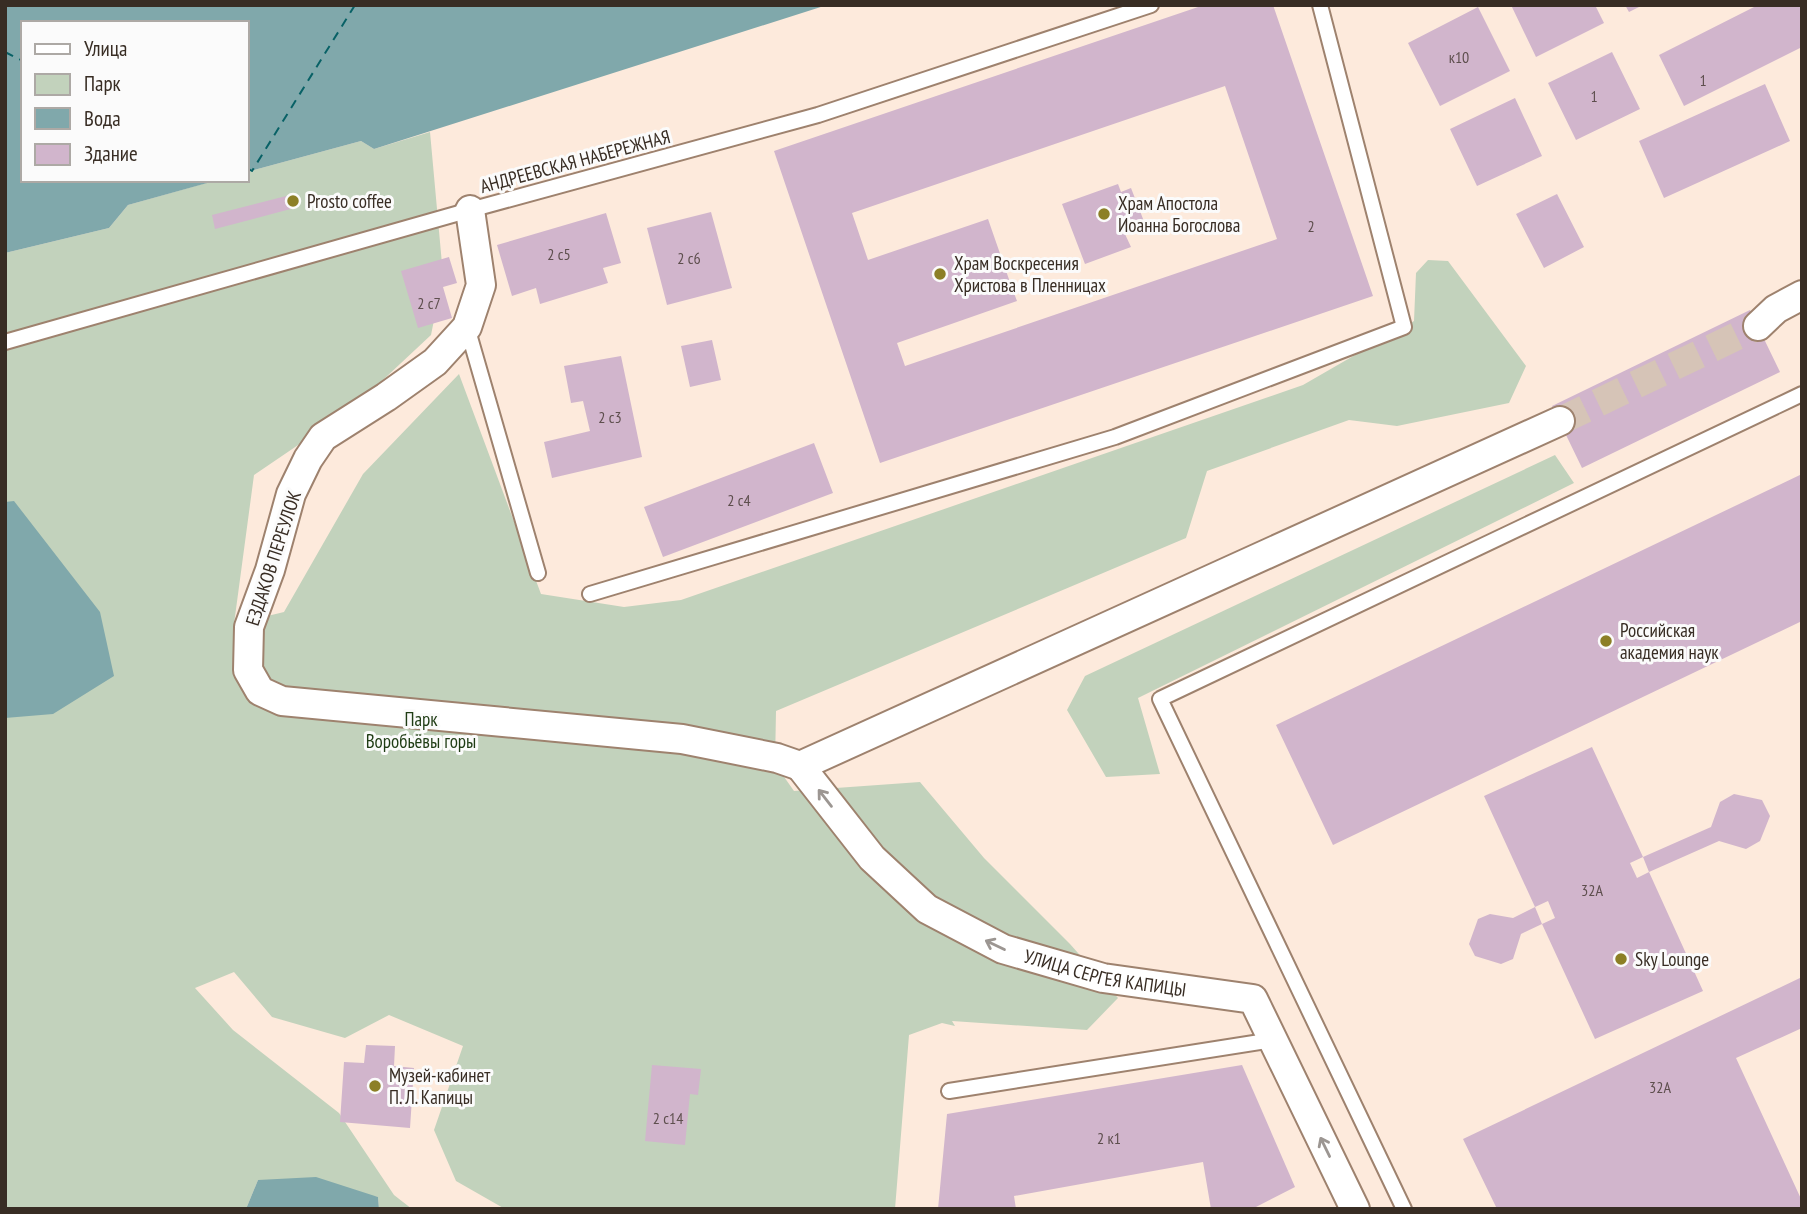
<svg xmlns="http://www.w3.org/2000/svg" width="1807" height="1214" font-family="'PT Sans Narrow',sans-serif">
<rect width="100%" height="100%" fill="#fdeadc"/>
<!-- green -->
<path fill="#c2d2bc" d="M430 132 443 275 431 335 354 407 254 475 234 624 284 612 363 474 459 374 541 594 624 607 681 600 1303 385 1414 321 1416 273 1428 260 1448 261 1526 366 1509 403 1397 426 1349 420 1207 471 1186 538 776 711 775 764 794 791 920 782 984 858 1070 944 1118 998 1087 1030 952 1021 955 1026 942 1023 909 1035 895 1209H505L456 1181 434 1130 463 1046 389 1015 345 1038 272 1017 234 972 195 988 233 1030 339 1113 394 1195 412 1209H379L378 1197 258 1180 246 1209H5V253L109 228 128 205 217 180H247V172L361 141 374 149Z
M1555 455 1574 483 1138 698 1160 774 1106 777 1067 710 1085 676Z"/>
<!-- water -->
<path fill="#80a8ab" d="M5 5H827L374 149 361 141 247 172V23H23V180H218L128 205 109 228 5 253Z
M14 501 100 612 114 676 53 714 5 718V502Z
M316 1177 378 1197 379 1209H246L258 1180Z"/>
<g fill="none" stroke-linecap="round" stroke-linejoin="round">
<!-- ferry -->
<path stroke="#086166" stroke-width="2" stroke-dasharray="9 7" stroke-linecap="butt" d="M5 52 23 61
M247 168 252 171 355 5"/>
</g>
<!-- building -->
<path fill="#d1b5cc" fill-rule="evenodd" d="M1204 5H1273L1373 296 880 463 774 151ZM1225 86 1277 239 905 366 897 343 1017 301 1012 288 988 219 868 260 852 213Z
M1511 5H1595L1604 23 1536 57Z
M1625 5H1643L1629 12Z
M1758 5H1802V47L1684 106 1659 55Z
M1478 7 1510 71 1440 106 1408 43Z
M1612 52 1640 109 1576 140 1548 83Z
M1765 84 1790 141 1664 198 1639 141Z
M1515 98 1542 156 1477 186 1450 129Z
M1118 184 1121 192 1131 188 1145 224 1124 232 1131 247 1085 264 1062 204Z
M294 194 298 207 215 229 212 215Z
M1557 194 1584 247 1544 268 1516 214Z
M711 212 732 288 667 305 647 228Z
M606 213 621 263 603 268 608 283 540 304 536 288 512 296 497 245Z
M449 257 457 283 443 287 452 318 418 328 401 271Z
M1750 310 1780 372 1582 468 1552 406Z
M712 340 721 380 690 387 681 346Z
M621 356 642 457 552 478 544 442 590 431 583 401 571 403 564 366Z
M814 443 833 493 663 557 644 507Z
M1802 474V621L1333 845 1276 725Z
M1592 747 1643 857 1711 827 1720 802 1734 794 1762 800 1770 816 1760 841 1746 849 1719 841 1649 872 1703 991 1595 1039 1542 924 1555 918 1548 901 1535 907 1484 796ZM1643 857 1649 872 1637 878 1630 863Z
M1535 907 1542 924 1521 934 1513 959 1501 964 1475 956 1469 944 1478 919 1490 914 1513 918Z
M1802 977V1028L1736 1058 1802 1201V1209H1497L1463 1139Z
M366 1045 395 1046 394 1066 414 1068 410 1128 340 1122 344 1062 364 1063Z
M652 1065 701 1069 698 1095 690 1094 685 1145 645 1141Z
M1242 1065 1295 1187 1254 1208 1211 1209 1203 1162 1014 1196 1016 1209H938L947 1114Z"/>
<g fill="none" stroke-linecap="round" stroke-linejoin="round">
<!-- minor-tunnel -->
<path stroke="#d6c4b7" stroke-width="28" stroke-dasharray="28 14" stroke-linecap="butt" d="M1560 421 1758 326"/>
<!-- service casing -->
<g stroke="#9e826e" stroke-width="18">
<path id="service" d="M467 327 538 573
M5 342 470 210 818 115 1151 5
M590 594 1115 437 1404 327 1320 5
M949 1091 1273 1040
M1404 1209 1160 699 1802 394"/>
</g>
<!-- minor casing -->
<g stroke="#9e826e" stroke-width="32">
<g id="minor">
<path d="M470 210 481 285 467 327 435 362 386 397 323 437 308 459 291 494 270 570 249 627 248 670 260 691 282 701 682 739 777 758 800 766"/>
<path d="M1758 326 1776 309 1802 295"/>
<path d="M800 766 1560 421"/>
<path id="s1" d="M800 766 872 858 927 909 1003 949 1103 978 1253 999 1355 1209"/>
</g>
</g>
<!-- service -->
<use href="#service" stroke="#fff" stroke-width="14"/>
<!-- minor -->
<use href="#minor" stroke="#fff" stroke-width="28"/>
</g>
<!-- one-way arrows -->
<defs><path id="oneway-shaft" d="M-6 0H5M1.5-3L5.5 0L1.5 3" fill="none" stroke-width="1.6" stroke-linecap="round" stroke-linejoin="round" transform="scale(1.75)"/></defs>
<g stroke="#9c9692">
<use href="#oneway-shaft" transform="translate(825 798) rotate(-128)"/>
<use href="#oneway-shaft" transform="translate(995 945) rotate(-154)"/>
<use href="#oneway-shaft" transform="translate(1325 1147) rotate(-116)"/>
</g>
<!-- markers -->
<g fill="#8c7f26" stroke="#fbfbfb" stroke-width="2.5">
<circle cx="293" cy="201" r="7"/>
<circle cx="1104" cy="214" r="7"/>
<circle cx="940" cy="274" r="7"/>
<circle cx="1606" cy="641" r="7"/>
<circle cx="1621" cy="959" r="7"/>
<circle cx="375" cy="1086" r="7"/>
</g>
<g text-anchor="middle" stroke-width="6" stroke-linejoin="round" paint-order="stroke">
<!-- number labels -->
<g font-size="16" fill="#5e4f4e">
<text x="1459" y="63">к10</text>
<text x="1703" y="86">1</text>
<text x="1594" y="102">1</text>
<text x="1311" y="232">2</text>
<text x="559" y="260">2 с5</text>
<text x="689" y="264">2 с6</text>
<text x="429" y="309">2 с7</text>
<text x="610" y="423">2 с3</text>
<text x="739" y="506">2 с4</text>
<text x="1592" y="896">32А</text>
<text x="1660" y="1093">32А</text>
<text x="668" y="1124">2 с14</text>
<text x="1109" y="1144">2 к1</text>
</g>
<!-- street labels -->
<g font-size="19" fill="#382d24" stroke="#fbfbfb">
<text transform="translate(575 161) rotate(-15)" y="7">АНДРЕЕВСКАЯ НАБЕРЕЖНАЯ</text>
<text transform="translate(273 558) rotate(-72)" y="7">ЕЗДАКОВ ПЕРЕУЛОК</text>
<text dy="7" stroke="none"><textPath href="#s1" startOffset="383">УЛИЦА СЕРГЕЯ КАПИЦЫ</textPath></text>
</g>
<!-- poi labels -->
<g font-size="19" fill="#382d24" stroke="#fbfbfb" text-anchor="start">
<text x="307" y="208">Prosto coffee</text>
<text x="1118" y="210">Храм Апостола<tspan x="1118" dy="22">Иоанна Богослова</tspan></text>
<text x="954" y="270">Храм Воскресения<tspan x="954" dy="22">Христова в Пленницах</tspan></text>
<text x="1620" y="637">Российская<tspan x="1620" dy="22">академия наук</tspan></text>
<text x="1635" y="966">Sky Lounge</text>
<text x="389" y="1082">Музей-кабинет<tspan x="389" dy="22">П. Л. Капицы</tspan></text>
</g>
<!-- park labels -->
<g font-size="19" fill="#1f3c14" stroke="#fbfbfb">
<text x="421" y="726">Парк<tspan x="421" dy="22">Воробьёвы горы</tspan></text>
</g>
</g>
<!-- border -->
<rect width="1807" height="1214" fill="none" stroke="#382d24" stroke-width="14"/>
<!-- legend -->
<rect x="21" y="21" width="228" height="161" fill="#fbfbfb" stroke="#ada9a5" stroke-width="2"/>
<rect x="35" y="44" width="35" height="10" fill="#ffffff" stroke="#ada9a5" stroke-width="2"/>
<text x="84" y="56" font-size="21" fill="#382d24">Улица</text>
<rect x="35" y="74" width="35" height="21" fill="#c2d2bc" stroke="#ada9a5" stroke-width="2"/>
<text x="84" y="91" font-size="21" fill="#382d24">Парк</text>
<rect x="35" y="108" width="35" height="21" fill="#80a8ab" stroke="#ada9a5" stroke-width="2"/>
<text x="84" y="126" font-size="21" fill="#382d24">Вода</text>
<rect x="35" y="144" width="35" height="21" fill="#d1b5cc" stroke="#ada9a5" stroke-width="2"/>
<text x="84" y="161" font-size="21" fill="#382d24">Здание</text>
</svg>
